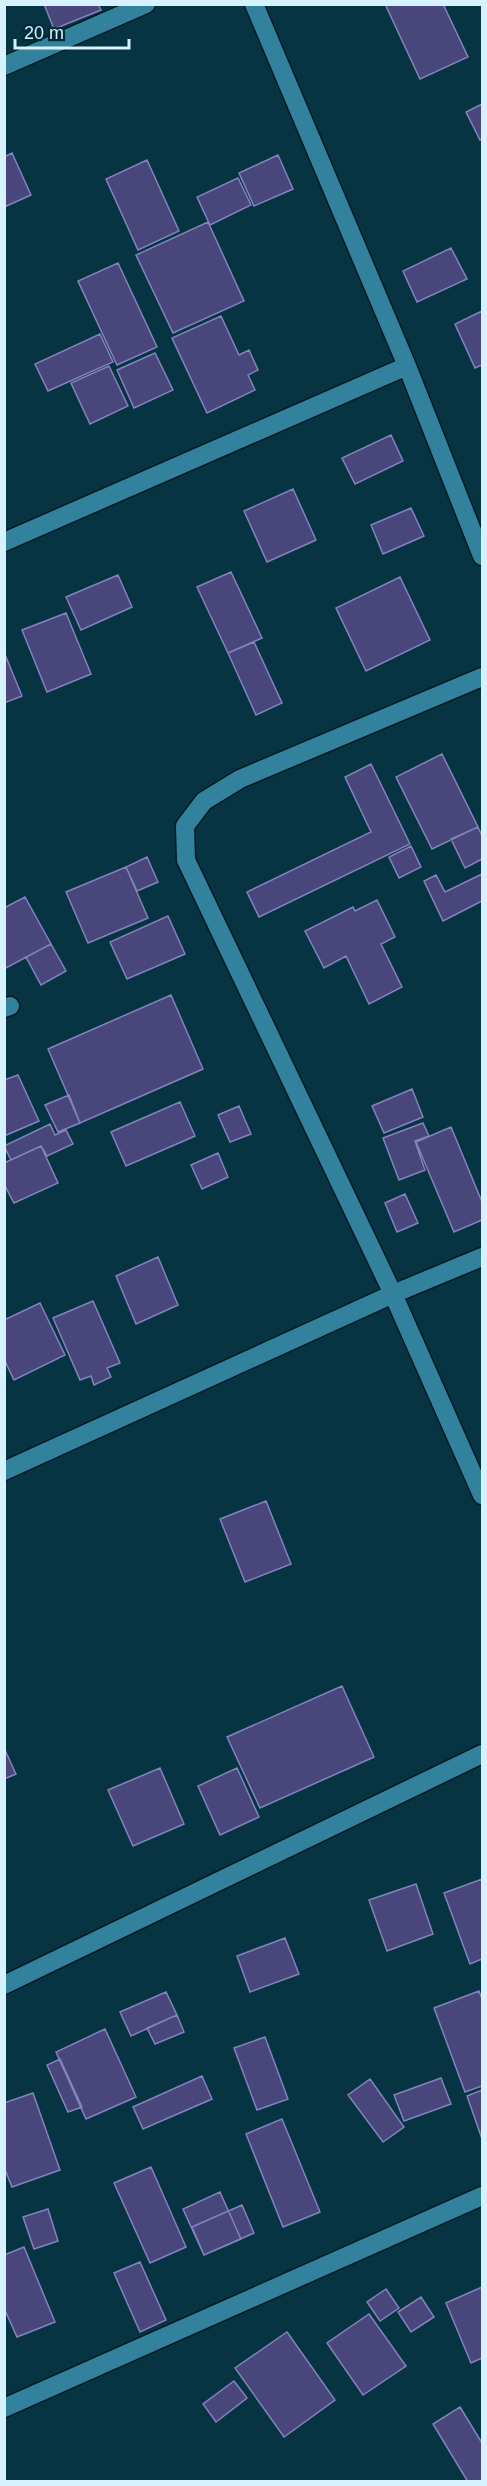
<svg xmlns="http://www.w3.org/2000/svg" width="487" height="2486" font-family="Helvetica,sans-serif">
<rect width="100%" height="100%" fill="#073442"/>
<!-- building -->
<path fill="#48467b" stroke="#8383bd" stroke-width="1.5" d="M44 4H98L101 10 54 29Z
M390 4H443L468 57 420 79 386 6Z
M482 104V139L480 140 466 112Z
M12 153 31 195 4 207V157Z
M278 155 293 189 254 206 239 173Z
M147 160 179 231 138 250 106 179Z
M238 178 251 205 210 225 197 197Z
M208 222 244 301 173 333 136 255Z
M451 248 467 279 417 302 403 271Z
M118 263 157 347 117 365 78 281Z
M482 311V365L475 368 455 324Z
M221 316 239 355 249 350 258 370 248 375 255 390 207 413 172 338Z
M100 334 113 362 48 391 35 364Z
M155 353 173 390 134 408 117 370Z
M109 366 128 406 90 424 71 383Z
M391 435 403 461 355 484 342 458Z
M293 489 316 540 267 562 244 511Z
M411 508 424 536 383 554 371 525Z
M231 572 262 638 228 653 197 587Z
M118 575 132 607 81 630 66 597Z
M400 577 430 640 366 671 336 608Z
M66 613 91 674 47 692 22 630Z
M254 642 282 703 256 715 228 653Z
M4 652 22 696 4 703Z
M442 754 478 827 432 849 396 777Z
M371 764 410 844 259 917 247 892 371 832 345 777Z
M478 827 482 836V859L465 868 451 839Z
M411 846 421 867 399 878 389 857Z
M147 857 158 882 137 891 126 867Z
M126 867 148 918 88 943 66 892Z
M482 874V901L443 921 424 881 436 875 445 892Z
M25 897 51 944 4 969V908Z
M377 900 395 937 381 944 402 987 369 1004 346 956 324 968 305 931 353 907 355 911Z
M168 916 185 954 127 979 110 942Z
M51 944 66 971 41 985 26 957Z
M171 995 203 1069 80 1123 48 1049Z
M18 1075 39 1121 4 1136V1080Z
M412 1089 423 1117 384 1133 372 1106Z
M69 1095 80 1123 58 1132 45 1105Z
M180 1102 195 1136 126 1166 111 1132Z
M239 1106 251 1134 230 1142 218 1115Z
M423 1123 429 1136 415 1141 425 1170 399 1180 383 1138Z
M50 1124 55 1135 66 1130 73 1144 47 1156 41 1146 11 1160 4 1146Z
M451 1127 482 1202V1220L454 1232 416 1142Z
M41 1146 58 1183 14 1203 4 1184V1163Z
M218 1153 228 1177 202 1189 191 1165Z
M405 1194 418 1223 397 1232 385 1203Z
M158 1257 178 1305 136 1324 116 1276Z
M93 1301 120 1363 107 1368 111 1377 94 1385 91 1376 80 1380 53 1318Z
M40 1303 65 1355 14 1380 4 1359V1320Z
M266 1501 291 1564 245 1582 220 1519Z
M342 1686 374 1757 260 1808 227 1737Z
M4 1748 16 1774 4 1779Z
M160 1768 184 1824 133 1846 108 1790Z
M237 1768 259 1817 220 1835 198 1786Z
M482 1879V1959L470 1964 444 1893Z
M416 1884 433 1934 387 1951 369 1900Z
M285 1938 299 1974 250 1992 237 1956Z
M479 1991 482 1999V2086L465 2092 434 2008Z
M166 1992 177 2015 131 2036 120 2012Z
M177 2015 184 2032 155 2044 147 2028Z
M105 2029 136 2097 86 2119 56 2052Z
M265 2037 288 2099 257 2110 234 2048Z
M60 2059 82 2107 68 2112 47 2065Z
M202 2076 212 2099 143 2129 133 2107Z
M441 2078 451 2104 404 2121 394 2095Z
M370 2079 404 2127 383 2142 348 2095Z
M482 2090V2139L467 2096Z
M33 2093 60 2170 12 2187 4 2167V2103Z
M282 2119 320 2212 283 2227 246 2134Z
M151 2167 186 2247 150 2263 114 2183Z
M220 2192 241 2239 204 2255 183 2209Z
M242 2205 254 2233 204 2255 192 2227Z
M48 2209 58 2241 34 2249 23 2217Z
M24 2247 55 2322 17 2337 4 2308V2255Z
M140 2262 166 2320 140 2332 114 2273Z
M482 2287V2358L471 2363 446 2303Z
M386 2289 399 2308 380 2321 367 2302Z
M421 2297 434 2317 411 2332 398 2312Z
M369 2314 406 2366 363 2395 327 2343Z
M287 2332 335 2400 284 2437 235 2368Z
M234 2381 247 2398 216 2422 203 2404Z
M460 2407 482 2443V2482H468L433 2424Z"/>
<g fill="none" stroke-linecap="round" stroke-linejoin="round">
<!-- minor casing -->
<g stroke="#021a23" stroke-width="21">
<path id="minor" d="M254 4 407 366 482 556
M4 66 146 4
M4 542 407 366
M482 677 240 779 204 801 185 826 186 860 393 1294 482 1495
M4 1008 10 1006
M4 1471 393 1294 482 1257
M4 1985 482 1754
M4 2408 482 2196"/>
</g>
<!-- minor -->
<use href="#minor" stroke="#32829d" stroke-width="18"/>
</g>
<!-- border -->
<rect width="487" height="2486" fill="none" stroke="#d5f2fe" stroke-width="12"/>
<!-- scale -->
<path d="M15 39v9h114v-9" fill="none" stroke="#d5f2fe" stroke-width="3"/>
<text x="24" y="39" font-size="18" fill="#d5f2fe" stroke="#002a37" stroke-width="4.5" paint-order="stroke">20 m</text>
</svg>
